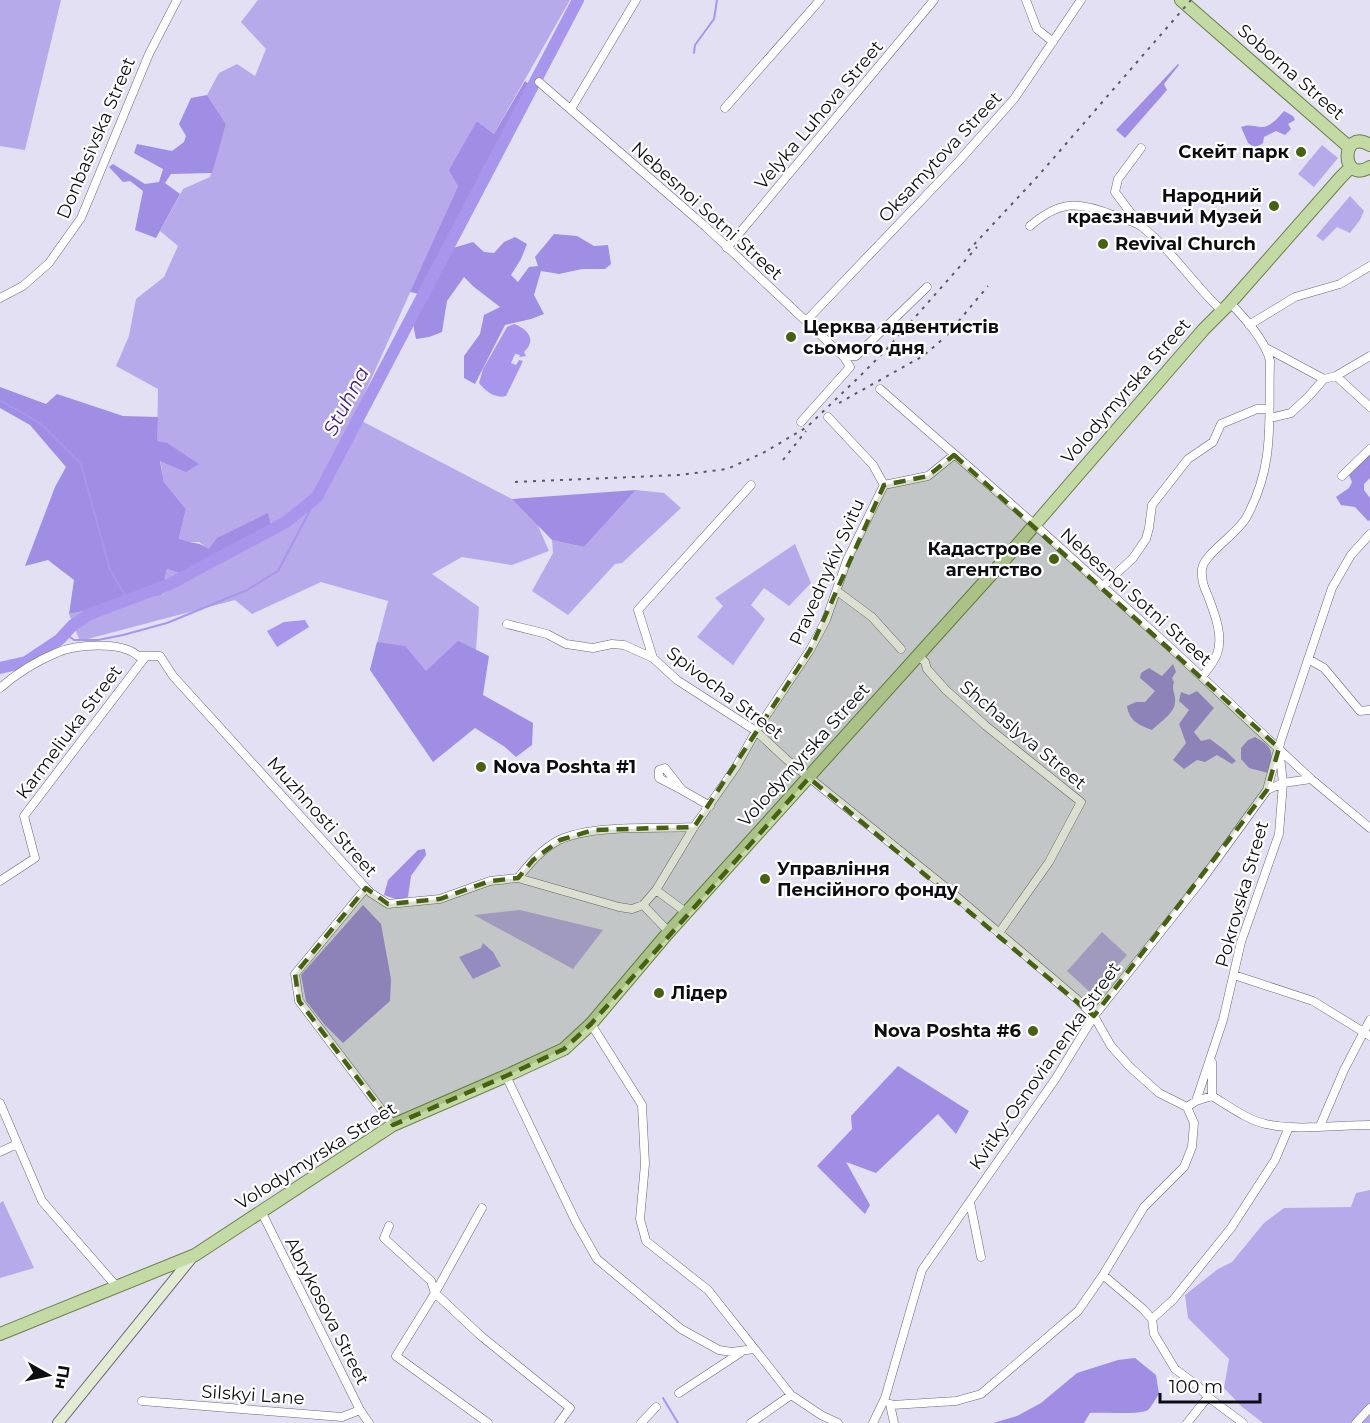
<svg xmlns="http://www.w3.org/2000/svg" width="1370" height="1423" font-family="Montserrat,sans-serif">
<rect width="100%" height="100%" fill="#e3e0f4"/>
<!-- green -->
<path fill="#b7aaea" d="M0 0H61L25 150 0 146Z
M258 0H570L494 134 477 121 458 186 354 417 512 499 535 519 549 551 512 565 462 557 432 574 479 607 472 709 370 670 388 601 321 582 252 614 235 600 80 641 69 614 161 595 167 569 179 573 218 556 199 542H187L179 538 186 509 164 482 157 441 158 389 116 366 129 336 136 299 164 277 178 246 160 231 183 189 210 177 226 124 207 95 219 73 237 64 255 76 266 49 241 22Z
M1322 145 1338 158 1314 187 1298 174Z
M1350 196 1364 211 1360 220 1350 233 1337 227 1323 241 1316 236Z
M636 490 664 493 681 508 622 563 615 564 568 615 532 591 553 553 552 540 584 547Z
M795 544 811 583 789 606 764 588 751 605 765 619 733 665 697 637 723 606 715 598Z
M520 910 603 930 573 969 474 915Z
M1102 932 1127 955 1092 994 1067 971Z
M1370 1190V1423H1263L1241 1406 1224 1388 1229 1359 1188 1318 1185 1295 1218 1269 1232 1262 1264 1223 1284 1208 1351 1207 1356 1193Z
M3 1201 34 1268 0 1278V1203Z"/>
<!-- forest -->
<path fill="#a08de4" d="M1178 64 1179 65 1164 84 1167 90 1125 138 1116 130Z
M525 81 530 85 487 161 419 294 410 292 458 186 449 170 477 121 494 134Z
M207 95 226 124 212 173 171 174 165 183 180 194 156 238 135 230 143 191 130 181 123 182 109 167 113 164 145 184 159 182 163 169 134 153 137 144 172 151 184 142 186 136 179 124 191 98Z
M1284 111 1293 116 1295 120 1288 124 1291 129 1285 135 1276 131 1264 137 1263 143 1255 148 1248 143 1241 127C1250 124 1252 126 1260 127 1270 128 1278 118 1284 111Z
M554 234 577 236 594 246 608 245 611 264 605 269H582L559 274 541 271 534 295 544 314 531 319 505 325 475 384 464 378V356L480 334 484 315 500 307 474 287 464 277 447 301 442 332 429 337 416 339 413 324 453 248 473 242 484 252 494 253 504 242 515 237 527 244 521 259 511 275 518 282 529 267 538 266 535 257Z
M0 387 46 404 57 394 123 416 158 417 157 441 167 443 199 464 186 472 160 461 164 482 186 509 179 538C191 545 196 540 209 549L217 538 268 513 271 528 179 573 167 569 161 595 69 614 74 580 48 560 25 566 55 487 66 467 30 425 0 408Z
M1370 451V478L1364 484V490L1370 498V520L1368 521 1355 507 1341 505 1336 497 1349 488 1352 482 1348 473Z
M636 490 584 547 552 540 512 499Z
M458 641 489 656 483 695 533 723 532 745 516 757 505 747 475 728 433 762 370 670 377 642 405 646 426 671Z
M1173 664 1176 672 1172 678 1174 682C1171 691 1176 694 1175 702 1175 713 1159 723 1152 730 1139 725 1129 721 1127 706L1136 702H1145L1155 691 1140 678 1141 673 1149 668 1162 676Z
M1197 691 1214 708 1194 732 1201 741 1210 739 1226 751 1236 761 1232 764 1217 755 1205 762 1197 760 1184 769 1173 760 1186 743 1179 724 1189 710 1179 701 1181 692 1189 695Z
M1255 737C1275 748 1273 753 1268 773L1249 768 1241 759V748L1248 740Z
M425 849 426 855 411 876 408 897 398 900 384 895 388 880 418 850Z
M363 905 381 924 391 979 390 1001 343 1043 324 1024 306 1001 301 975Z
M898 1066 969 1111 956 1134 938 1114 876 1173 846 1162 870 1205 865 1214 817 1166 852 1129 851 1116Z
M1135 1358 1156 1375 1159 1394C1156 1398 1152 1406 1148 1410 1141 1415 1102 1412 1090 1413L1084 1423H993L1017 1416 1041 1403 1077 1373 1118 1360Z"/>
<!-- water -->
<path fill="#a896ed" d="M514 324C528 329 537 340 524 352L526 356 519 357 520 355 515 354 511 363 516 365 519 360 523 361 506 396C496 399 485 391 479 383L483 369 507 327Z
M305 620 309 627 277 647 267 631 284 622Z
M483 943 493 952 501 966 473 979 459 957 481 948Z"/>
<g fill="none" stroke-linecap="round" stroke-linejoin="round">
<!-- stream -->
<path stroke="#a896ed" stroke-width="2" d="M694 53 695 45 714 19 717 0
M0 400 40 423 81 464 110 570 128 600
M66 634 74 640H98L123 635 167 623 247 590 278 571 317 497
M663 1398 678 1423"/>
<!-- river -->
<path stroke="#a896ed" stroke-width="12" d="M0 668 26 662 59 640 73 625 90 614 170 584 286 522 317 497 578 0"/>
<!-- street casing -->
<g stroke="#6a6779" stroke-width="9">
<path id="street" d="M1026 0 1037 29 1053 42
M539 82 706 227 844 357 850 367 801 422
M725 108 820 0
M571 109 636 0
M1139 224 1115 192 1118 179 1141 148
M1030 226C1060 200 1079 201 1115 216 1123 219 1134 221 1141 226 1172 250 1193 284 1221 310
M727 248 934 0
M0 298 23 286 49 263 81 218 149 54 177 0
M806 321 958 162 1014 99 1081 0
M1249 325 1295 297 1340 284 1370 266
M1268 349 1324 379
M844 357 856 356 927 287
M1336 376 1370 407
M880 389 1035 525 1173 650 1311 779 1370 828
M1270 418 1291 413 1309 396 1324 379 1336 376 1370 356
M1342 476 1370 449
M751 485 638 610 653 658 677 680 756 731 786 759 944 886 1078 1000 1094 1016 1111 1046 1130 1067 1159 1093 1187 1107 1196 1101 1212 1096C1229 1106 1247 1120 1266 1124 1293 1131 1341 1125 1370 1125
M884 485 928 476 954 455
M1102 587 1133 558 1146 539 1149 528 1152 505 1188 459 1213 442 1221 424 1257 409H1269
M837 591 872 617 901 649
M507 624 547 634 566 644 593 648 612 644 624 645 653 658
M918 655 925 662 927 669 946 690 986 726 1081 802 1049 862 999 933
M1308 659 1324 668 1360 711 1369 710
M1202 677C1207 670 1214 662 1217 654 1224 636 1214 612 1208 596 1204 587 1201 580 1202 569 1204 554 1236 535 1246 518 1276 464 1268 419 1270 361 1266 342 1244 317 1230 303
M0 688C16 674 37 661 56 653 76 644 122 641 138 656H160L173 676 366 888 371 893 388 904 440 899 490 881 518 878 619 907 632 909 643 905
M682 790 659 778V770L665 768 682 790 710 806
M1267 790 1277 753
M518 878C530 863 542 849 559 840 593 824 656 829 694 827
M0 881 35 858 24 816 146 656
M366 888 295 974 299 1001 393 1125
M656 890 694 827 736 767 756 731 810 650 826 620 847 560 884 485 873 465 828 417
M669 932 643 905 656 890 687 913
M1234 975 1313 1001 1370 1036
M591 1024 642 1105 645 1164 640 1219 646 1241 708 1290 791 1395 821 1415 838 1423
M506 1076 576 1222 597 1259 681 1329 719 1350 732 1352 754 1349
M1212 1096V1062
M1196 1101 1223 1020 1241 942 1279 834 1283 783 1279 748 1281 740 1332 588 1351 555 1370 534
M0 1103 42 1201 117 1287
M1320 1126 1344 1070 1370 1020
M0 1152 17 1144
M970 1202 981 1257
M482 1208 435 1293 396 1356 488 1423
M261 1211 360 1410 369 1423
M389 1226 384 1238 431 1281 435 1293 481 1336 570 1408 559 1423
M1103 1275 1143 1309 1152 1319 1154 1334 1175 1369 1198 1386 1208 1397
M1152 1319 1173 1300 1231 1228 1275 1160 1289 1127
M679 1393 740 1353
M142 1401 342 1417 360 1410
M890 1404 894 1423
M892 1405 956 1401 981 1394 1078 1311 1103 1275 1144 1207 1184 1167 1192 1147 1194 1123 1187 1107
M641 1423 656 1407
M751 1423 791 1395
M873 1423 885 1398 922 1270 1056 1078 1094 1016 1201 881 1267 790 1283 783 1311 779
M1187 1423 1208 1397 1243 1423
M1356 1423 1370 1408"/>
</g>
<!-- secondary casing -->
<g stroke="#6a6779" stroke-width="12">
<path id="secondary" d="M58 1423 194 1255"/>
</g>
<!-- primary casing -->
<g stroke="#6b824b" stroke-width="14">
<path id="primary" d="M1181 0 1349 147
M1370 145C1340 127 1340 185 1370 167
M0 1334 195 1255 393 1125 506 1076 564 1049 591 1024 667 934 1006 558 1204 329 1230 303 1341 177 1351 167"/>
</g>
<!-- street -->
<use href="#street" stroke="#fff" stroke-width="8"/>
<!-- secondary -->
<use href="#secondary" stroke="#e2ecd2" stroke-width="10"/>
<!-- primary -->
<use href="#primary" stroke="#c4daa5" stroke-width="12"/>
<!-- rail -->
<path stroke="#5a5863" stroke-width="2" stroke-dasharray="3 6" stroke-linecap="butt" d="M968 251 1038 176 1191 0
M947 335 988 286
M839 403 923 356 943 339
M783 460 806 431
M515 482 679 475 727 469 763 453 807 427 861 375 886 350 977 247"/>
</g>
<!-- marked area -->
<path fill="#466111" fill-opacity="0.2" stroke="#466111" stroke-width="4.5" stroke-dasharray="12 8" stroke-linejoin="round" d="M954 455 1279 748 1267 790 1094 1016 809 778 591 1024 564 1049 506 1076 393 1125 299 1001 295 974 366 888 388 904 440 899 490 881 518 878 533 860 560 840 593 830 694 827 810 650 884 485 928 476Z"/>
<!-- markers -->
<g fill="#466111" stroke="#fff" stroke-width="2">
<circle cx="1301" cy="152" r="6"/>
<circle cx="1274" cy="206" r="6"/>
<circle cx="1103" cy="244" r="6"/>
<circle cx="791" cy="337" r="6"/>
<circle cx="1054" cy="559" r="6"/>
<circle cx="481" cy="767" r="6"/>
<circle cx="765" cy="879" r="6"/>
<circle cx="659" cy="993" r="6"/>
<circle cx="1033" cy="1031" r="6"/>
</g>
<g text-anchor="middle" stroke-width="4.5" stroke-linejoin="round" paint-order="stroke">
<!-- street labels -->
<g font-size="18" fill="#0d0c12" stroke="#fff">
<text transform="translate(1291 72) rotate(41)" y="6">Soborna Street</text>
<text transform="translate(819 115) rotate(-50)" y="6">Velyka Luhova Street</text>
<text transform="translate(96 138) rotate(-67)" y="6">Donbasivska Street</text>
<text transform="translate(940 157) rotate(-47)" y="6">Oksamytova Street</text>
<text transform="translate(707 211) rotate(42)" y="6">Nebesnoi Sotni Street</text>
<text transform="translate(1126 391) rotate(-49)" y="6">Volodymyrska Street</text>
<text transform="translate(827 572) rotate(-66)" y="6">Pravednykiv Svitu</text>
<text transform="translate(1136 597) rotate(42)" y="6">Nebesnoi Sotni Street</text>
<text transform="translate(725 693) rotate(37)" y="6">Spivocha Street</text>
<text transform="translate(69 732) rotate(-53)" y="6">Karmeliuka Street</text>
<text transform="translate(1023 735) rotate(40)" y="6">Shchaslyva Street</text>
<text transform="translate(804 755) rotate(-48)" y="6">Volodymyrska Street</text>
<text transform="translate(322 817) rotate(48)" y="6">Muzhnosti Street</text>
<text transform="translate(1242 894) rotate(-74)" y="6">Pokrovska Street</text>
<text transform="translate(1045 1066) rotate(-55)" y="6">Kvitky-Osnovianenka Street</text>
<text transform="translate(316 1156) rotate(-32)" y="6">Volodymyrska Street</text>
<text transform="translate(327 1311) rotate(63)" y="6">Abrykosova Street</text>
<text transform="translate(253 1395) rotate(4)" y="6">Silskyi Lane</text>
</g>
<!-- poi labels -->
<g font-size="18" font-weight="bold" fill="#0d0c12" stroke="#fff" text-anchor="start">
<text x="1289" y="158" text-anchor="end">Скейт парк</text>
<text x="1262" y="202" text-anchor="end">Народний<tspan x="1262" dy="21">краєзнавчий Музей</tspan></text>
<text x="1115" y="250">Revival Church</text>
<text x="803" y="333">Церква адвентистів<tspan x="803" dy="21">сьомого дня</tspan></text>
<text x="1042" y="555" text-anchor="end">Кадастрове<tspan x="1042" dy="21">агентство</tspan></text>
<text x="493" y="773">Nova Poshta #1</text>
<text x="777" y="875">Управління<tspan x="777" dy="21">Пенсійного фонду</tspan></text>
<text x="671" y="999">Лідер</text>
<text x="1021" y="1037" text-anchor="end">Nova Poshta #6</text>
</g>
<!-- water labels -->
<g font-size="20" font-style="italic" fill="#442085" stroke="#fff">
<text transform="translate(346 401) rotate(-62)" y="7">Stuhna</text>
</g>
</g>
<!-- north arrow -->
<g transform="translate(48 1375) rotate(99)" stroke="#ffffff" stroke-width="4.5" paint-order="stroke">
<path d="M0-4.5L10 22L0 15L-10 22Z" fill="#0d0c12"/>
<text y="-9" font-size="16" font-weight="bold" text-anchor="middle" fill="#0d0c12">Пн</text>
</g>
<!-- scale -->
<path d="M1160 1393v9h100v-9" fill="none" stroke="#0d0c12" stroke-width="3"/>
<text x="1169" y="1393" font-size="18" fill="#0d0c12" stroke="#ffffff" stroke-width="4.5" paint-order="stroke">100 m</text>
</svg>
